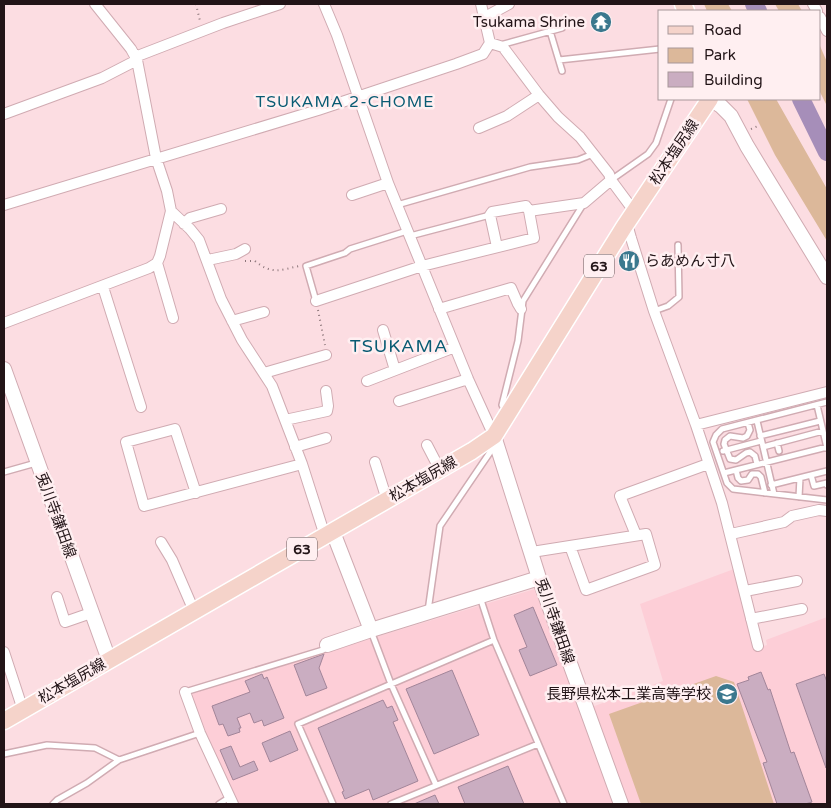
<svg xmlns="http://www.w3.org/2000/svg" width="831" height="808" font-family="'Varela Round','Noto Sans JP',sans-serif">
<rect width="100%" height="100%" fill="#fcdde2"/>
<!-- built -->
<path fill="#fdced7" d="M734 569 753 638H750L753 649 767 645 766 640 827 617V804H625L589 708 663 681 640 604Z
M538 588 615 804H237L191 697 194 692Z"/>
<!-- green -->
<path fill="#dcb89a" d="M704 4H728L732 11H707Z
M775 4H798L802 11H779Z
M820 46 827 62V106L820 92Z
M747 99H776L827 189V241L775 155Z
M716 676 734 682 774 804H641L609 714Z"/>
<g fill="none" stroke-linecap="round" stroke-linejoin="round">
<!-- river -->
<path stroke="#a68eb9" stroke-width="18" d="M754 4 758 11
M801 99 827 152"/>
</g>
<!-- building -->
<path fill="#caadc1" stroke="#a28599" d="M533 607 557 665 530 676 519 650 527 647 514 615Z
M324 654 319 668 327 688 306 696 294 665Z
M452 670 479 735 434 754 406 689Z
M761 672 768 690 770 689 791 753 794 752 812 802 805 804H777L763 763 767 762 737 684 749 680 748 677Z
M262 674 264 679 267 677 284 718 264 726 262 720 254 723 250 713 237 718 241 728H239L240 732 228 736 223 724 219 725 212 706 250 692 245 681Z
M824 674 827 682 826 768 796 684Z
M383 700 387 708 392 706 398 720 393 722 418 781 373 800 369 789 345 799 342 792 344 791 318 728Z
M290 731 298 750 270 762 262 743Z
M231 746 240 767 254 761 258 770 233 780 220 750Z
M508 766 524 804H465L458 787Z
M435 795 439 804H414Z"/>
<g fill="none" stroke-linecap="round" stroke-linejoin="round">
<!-- lane casing -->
<g stroke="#d0abb2" stroke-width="8">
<path id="lane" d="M550 31 562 71
M501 47 504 44 562 28
M559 60 660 49
M611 180 648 154 656 143 671 99
M397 205 530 167 578 160 593 154
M410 236 490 215
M316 301 306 266 345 253 350 249 407 231
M654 311 668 306 679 297 678 245
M827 402 722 429 716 435 713 442 727 483 733 489 827 500
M817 405 827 448
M506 412 502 405 518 341 523 301 584 203
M757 421 774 494
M748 423 750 430 747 436 743 438 730 436 725 440 724 444 730 459 736 460 746 453 750 452 755 456 757 464
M760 436 820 421
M777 443 779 451
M763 447 823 431
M723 451 761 441
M736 470 738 478 741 481 748 480 752 474H758L761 477 765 493
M4 472 36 463
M724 473 827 447
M811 475 814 486 827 483V485
M771 485 827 471
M799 497 800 478
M480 597 494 640 564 804
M428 611 440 526 495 445
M371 631 391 684 436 785
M185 692 323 650 326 645
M4 754 47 745 95 748 119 760 200 733
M53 804 57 800 87 783 119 760
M219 804 230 797
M333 804 298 724 494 640
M391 804 538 744"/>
</g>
<!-- street casing -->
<g stroke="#d0abb2" stroke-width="12">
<path id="street" d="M324 4 337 35 388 183 468 379 494 436
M813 4 817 11
M485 17 509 4
M820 17 827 31
M490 43 503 47 539 95 558 117 580 137 609 174 611 180 634 211
M135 57 223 23 280 4
M4 114 102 78 137 60
M479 128 507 116 539 95
M352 195 388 183
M4 205 318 110 456 64 483 54 490 43 481 4
M171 211 190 229 199 240 221 299 242 340 272 386 302 464 325 536
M184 224 190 218 221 209
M624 227 629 231 631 238 654 311 696 425 722 503 758 646
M497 247 490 215 492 212 526 206 529 211
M208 260 236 254 245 249
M157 263 173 318
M103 287 141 407
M316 301 422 266 534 238 529 211 584 203 611 180
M439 309 511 288 518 304 521 309
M232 321 264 312
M4 323 149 268 157 263 160 256 171 211 167 191 156 158 137 60 131 49 95 4
M383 330 395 370
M264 373 326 355
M367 381 455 347
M399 401 468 379
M285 420 327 411 328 406 326 391
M696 425 827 392
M427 445 440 470
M295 447 326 438
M375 462 387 500
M196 493 175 429 126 442 144 506 302 464
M731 534 784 522 792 516 819 510 827 511
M636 535 620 496 708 464
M161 542 172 560 194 611
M532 552 646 534 655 565 586 590 570 546
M745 591 797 581
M57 597 65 622 91 613
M751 619 802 609
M4 652 23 710
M185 692 200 733 233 804"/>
</g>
<!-- secondary casing -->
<g stroke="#d0abb2" stroke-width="16">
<path id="secondary" d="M710 99 721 106 731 116 747 146 827 277
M4 369 109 660
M494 436 539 578 621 804
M371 630 539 578
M327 645 371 630 333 532"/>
</g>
<!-- primary casing -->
<g stroke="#fff" stroke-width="19">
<path id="primary" d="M683 4 686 11
M4 721 472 451 494 436 624 227 710 99"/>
</g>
<!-- path -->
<path stroke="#8d777b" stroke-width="2" stroke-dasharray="1 4" stroke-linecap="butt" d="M196 4 200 21
M751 129 760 125
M245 261H255C272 275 280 270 299 266
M318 310 325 345"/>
<!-- lane -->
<use href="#lane" stroke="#fff" stroke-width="5"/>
<!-- street -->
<use href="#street" stroke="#fff" stroke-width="10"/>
<!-- secondary -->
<use href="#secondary" stroke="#fff" stroke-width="14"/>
<!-- primary -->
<use href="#primary" stroke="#f5d3ca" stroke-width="16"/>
</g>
<!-- icons -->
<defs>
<g id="temple-disc" transform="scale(1.125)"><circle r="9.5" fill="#3b788e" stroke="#ffeff1"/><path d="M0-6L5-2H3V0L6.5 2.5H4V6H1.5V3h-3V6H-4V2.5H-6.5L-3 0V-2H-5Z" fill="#fff"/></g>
<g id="restaurant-disc" transform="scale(1.125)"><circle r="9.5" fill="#3b788e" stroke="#ffeff1"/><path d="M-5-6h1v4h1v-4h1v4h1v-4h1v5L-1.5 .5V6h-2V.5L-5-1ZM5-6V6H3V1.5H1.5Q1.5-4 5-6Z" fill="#fff"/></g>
<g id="school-disc" transform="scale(1.125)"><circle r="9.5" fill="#3b788e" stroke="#ffeff1"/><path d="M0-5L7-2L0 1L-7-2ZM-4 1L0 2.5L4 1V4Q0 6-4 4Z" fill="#fff"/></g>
</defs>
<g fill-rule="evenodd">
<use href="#temple-disc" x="601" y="22"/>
<use href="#restaurant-disc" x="629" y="261"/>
<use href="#school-disc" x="727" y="694"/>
</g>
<g text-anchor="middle" stroke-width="5" stroke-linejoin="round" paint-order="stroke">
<!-- shield labels -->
<g fill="#ffeff1" stroke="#645658" stroke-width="1">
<rect x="584" y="254.5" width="30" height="23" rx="4"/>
<rect x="287" y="537.5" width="30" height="23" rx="4"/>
</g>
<g font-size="14" font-weight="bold" fill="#221417">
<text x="599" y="271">63</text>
<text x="302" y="554">63</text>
</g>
<!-- poi labels -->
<g font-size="15" fill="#221417" stroke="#ffeff1" text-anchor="end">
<text x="585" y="27">Tsukama Shrine</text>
<text x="645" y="266" text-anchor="start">らあめん寸八</text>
<text x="711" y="699">長野県松本工業高等学校</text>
</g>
<!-- street labels -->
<g font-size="15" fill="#221417" stroke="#ffeff1">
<text transform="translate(674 152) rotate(-56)" y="5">松本塩尻線</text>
<text transform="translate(423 479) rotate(-30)" y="5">松本塩尻線</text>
<text transform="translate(56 515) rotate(70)" y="5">兎川寺鎌田線</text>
<text transform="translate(555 621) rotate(71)" y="5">兎川寺鎌田線</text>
<text transform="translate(72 681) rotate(-30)" y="5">松本塩尻線</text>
</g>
<!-- neighbourhood labels -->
<g font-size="16" letter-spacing="1" fill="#095b73" stroke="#ffeff1">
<text x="345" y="107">TSUKAMA 2-CHOME</text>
</g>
<!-- quarter labels -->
<g font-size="18" letter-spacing="1" fill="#095b73" stroke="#ffeff1">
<text x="399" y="352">TSUKAMA</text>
</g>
</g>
<!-- border -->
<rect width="831" height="808" fill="none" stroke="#221417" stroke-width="10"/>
<!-- legend -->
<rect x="658" y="10" width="162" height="90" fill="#ffeff1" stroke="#a7979a"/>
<rect x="668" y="26" width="25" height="8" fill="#f5d3ca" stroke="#a7979a"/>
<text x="704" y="35" font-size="15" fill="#221417">Road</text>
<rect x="668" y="48" width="25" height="15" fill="#dcb89a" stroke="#a7979a"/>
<text x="704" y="60" font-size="15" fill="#221417">Park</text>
<rect x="668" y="72" width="25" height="15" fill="#caadc1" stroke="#a7979a"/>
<text x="704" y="85" font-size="15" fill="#221417">Building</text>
</svg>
